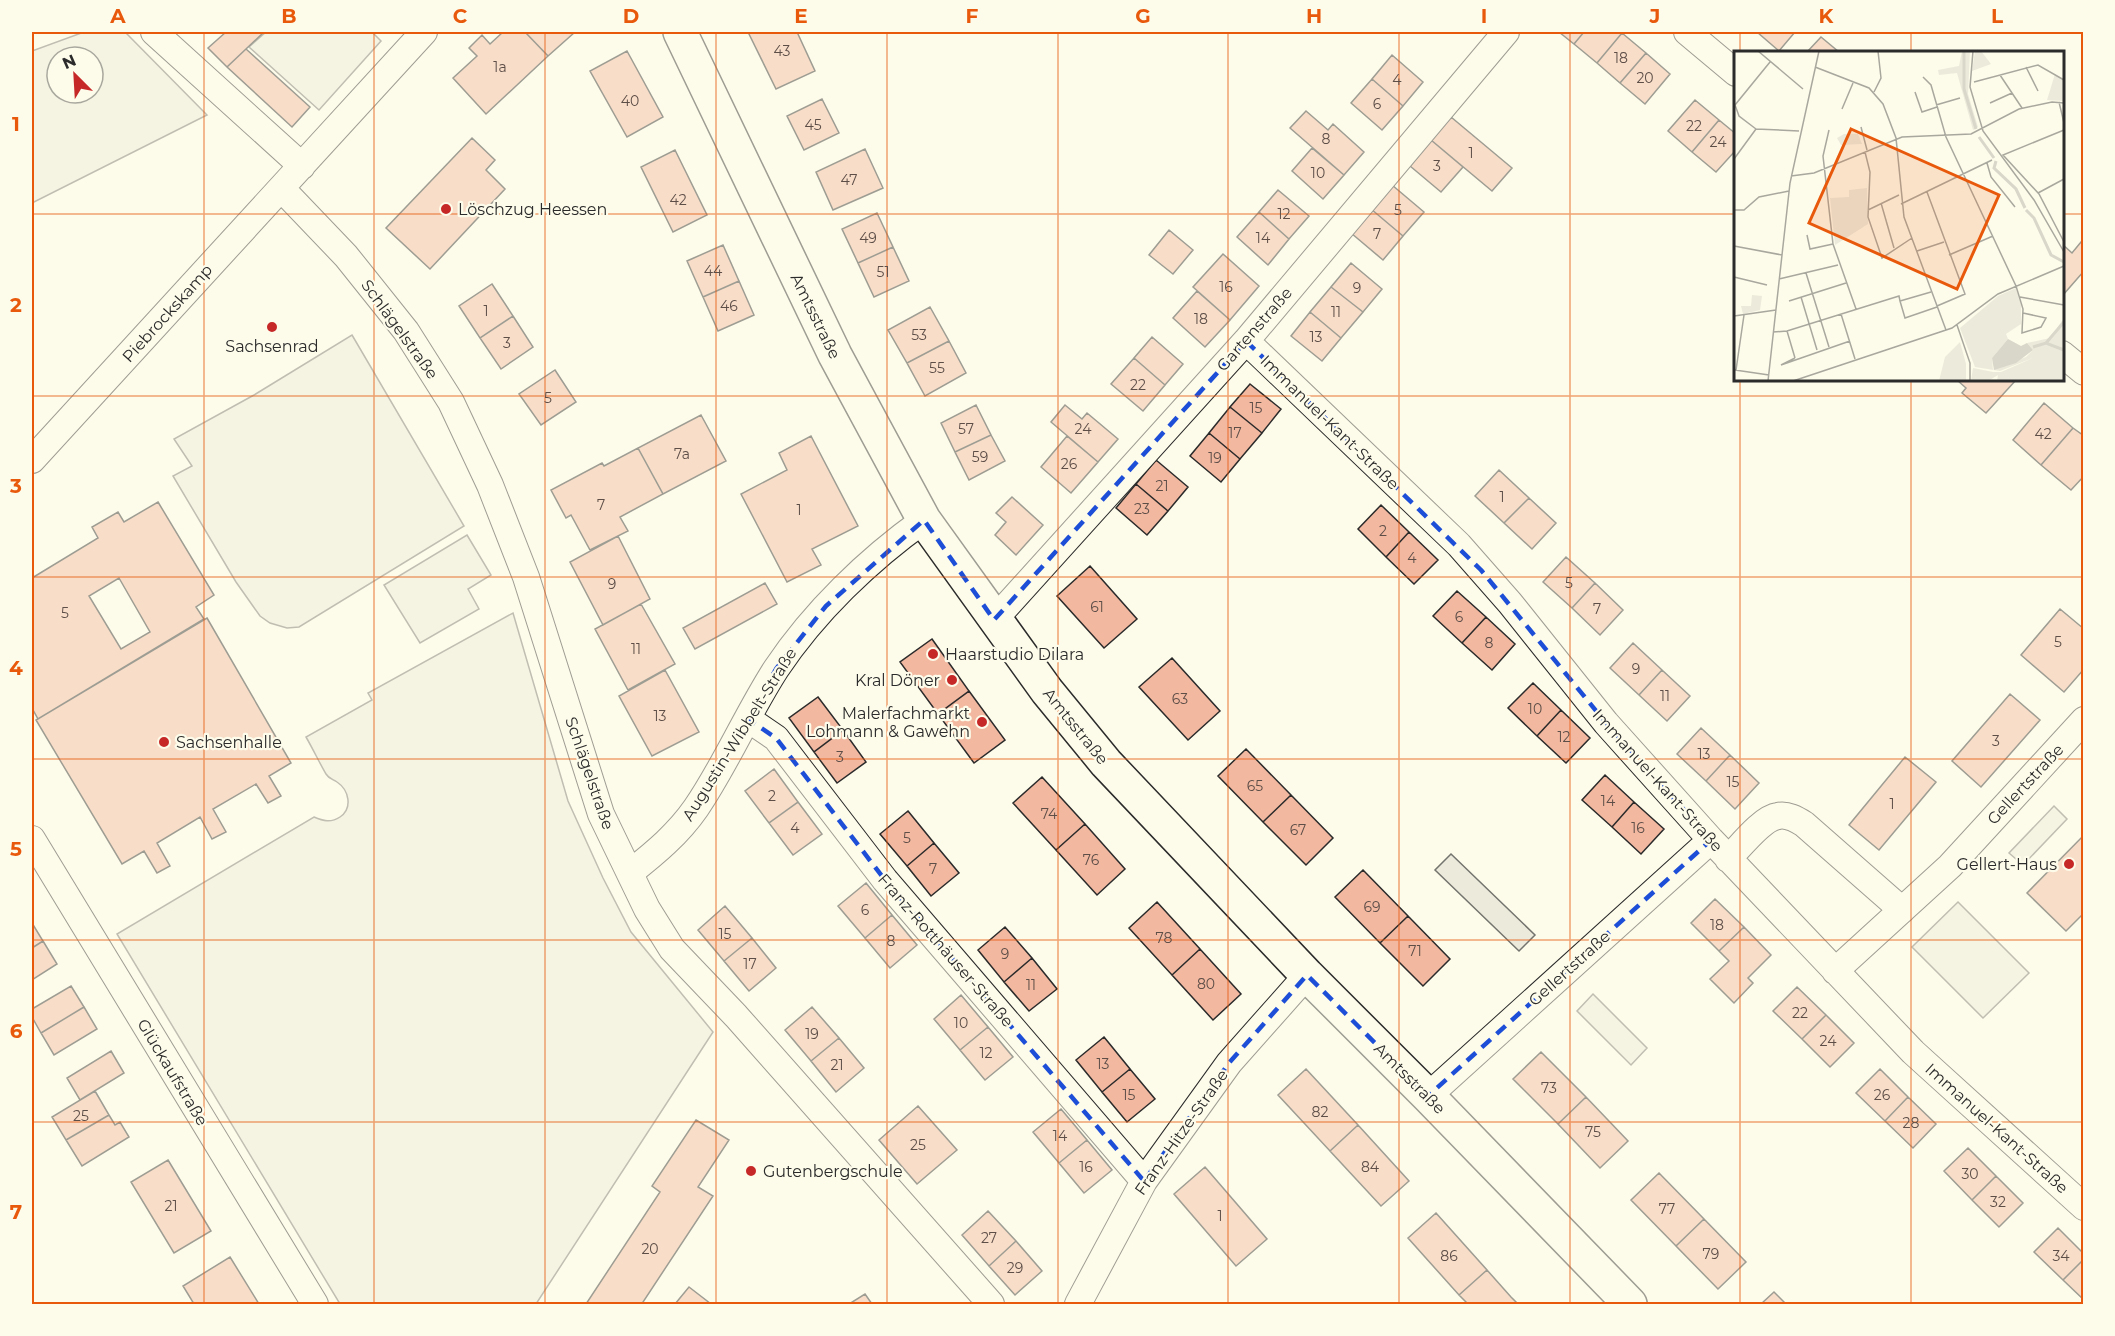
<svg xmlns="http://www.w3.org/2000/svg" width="2115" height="1336" font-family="Montserrat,sans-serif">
<rect width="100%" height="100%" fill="#fdfbea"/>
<!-- green -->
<path fill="#ecebdb" stroke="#74746e" stroke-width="1.5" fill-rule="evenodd" d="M84 32H125L207 115 32 203V51ZM57 57H93V93H57Z
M513 613 568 801 603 878 631 932 713 1032 536 1304H340L117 934 314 817C323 821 331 823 340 817 353 808 349 790 337 782 333 779 329 779 326 774 319 762 313 749 306 737L372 700 368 693Z
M2054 806 2067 819 2023 865 2009 853Z"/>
<!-- parking -->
<path fill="#eceadb" stroke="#74746e" stroke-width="1.5" d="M266 32H372L381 41 319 110 249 47Z
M352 335 464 526 299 627 287 628 270 623 260 616 236 582 173 476 192 466 174 439 254 395Z
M467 535 491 575 468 589 479 609 420 643 384 585Z
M1451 854 1535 935 1519 951 1435 870Z
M1958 902 2029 973 1983 1018 1912 947Z
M1593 994 1647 1048 1631 1065 1577 1011Z"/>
<!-- building -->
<path fill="#f2b8a0" stroke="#2b2b2b" stroke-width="1.5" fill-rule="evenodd" d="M226 32H264L227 67 208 48Z
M503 32H525L548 56 486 114 453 78 477 56 469 48 482 35 490 44Z
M525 32H575L548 56Z
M748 32H797L815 71 776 89Z
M1559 32H1584L1574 44Z
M1584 32H1621L1622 33 1597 63 1574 44Z
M1757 32H1795L1779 51Z
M1622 33 1646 53 1620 83 1597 63Z
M1821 37 1839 52H1807Z
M246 49 310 107 292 127 227 67Z
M627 51 663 117 627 137 590 71Z
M1646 53 1670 74 1645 104 1620 83Z
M1392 55 1423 82 1403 106 1372 79Z
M1372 79 1403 106 1382 130 1351 103Z
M822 99 839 133 804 150 787 116Z
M1695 100 1719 120 1692 152 1668 131Z
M1306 111 1328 130 1333 124 1364 152 1344 175 1290 128Z
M1451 117 1512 168 1492 191 1431 140Z
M1719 120 1736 134V150L1716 172 1692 152Z
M472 138 495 160 486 170 505 189 430 269 386 228Z
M1431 140 1463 167 1441 192 1410 166Z
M1312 148 1344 175 1323 199 1292 171Z
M865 149 883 188 833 210 816 172Z
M675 150 707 215 673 232 641 167Z
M1392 185 1424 212 1403 236 1371 209Z
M1278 190 1309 216 1289 239 1259 212Z
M1371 209 1403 236 1383 260 1351 233Z
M1259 212 1289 239 1268 265 1237 237Z
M877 213 893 247 858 263 842 229Z
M1169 230 1193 250 1173 274 1149 255Z
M2081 242 2084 244V271L2063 295 2062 244 2072 253Z
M723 245 739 281 703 297 687 261Z
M893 247 909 281 874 297 858 263Z
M1223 254 1259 286 1230 320 1193 287Z
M1351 263 1382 289 1363 312 1331 287Z
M739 281 754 315 718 331 703 297Z
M492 284 513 316 480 338 459 306Z
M1331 287 1363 312 1341 338 1310 312Z
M1197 291 1230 320 1205 347 1173 318Z
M930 307 949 341 907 363 888 330Z
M1310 312 1341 338 1322 361 1291 336Z
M513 316 533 347 501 369 480 338Z
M1152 337 1183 364 1165 385 1134 358Z
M949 341 966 373 925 396 907 363Z
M1134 358 1165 385 1143 411 1111 384Z
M555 370 576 402 541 425 519 394Z
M1957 380H2016L1986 413 1962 393 1966 388Z
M1250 384 1281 409 1262 433 1230 407Z
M2044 403 2073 428 2041 465 2013 440Z
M976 405 991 435 955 452 941 423Z
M1065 405 1082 419 1087 413 1118 439 1098 462 1051 422Z
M1230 407 1262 433 1240 459 1209 433Z
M701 415 726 461 663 494 638 448Z
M2073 428 2084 436V476L2071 490 2041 465Z
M1209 433 1240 459 1221 482 1190 456Z
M991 435 1005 461 969 480 955 452Z
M811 436 858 526 812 549 821 565 787 582 741 494 787 470 779 453Z
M1067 436 1098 462 1071 493 1041 467Z
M638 448 663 494 620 517 628 531 590 550 571 515 566 518 551 490 602 463 604 466Z
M1156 460 1188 487 1168 511 1136 484Z
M1499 470 1529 498 1504 523 1475 496Z
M1136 484 1168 511 1147 535 1116 508Z
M1012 497 1043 525 1016 555 995 535 1006 522 996 513Z
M1529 498 1556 523 1532 549 1504 523Z
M158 502 214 595 196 607 204 619 38 719 32 708V578L98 538 92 527 118 512 124 522ZM119 578 150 632 121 649 89 596Z
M1381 505 1409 532 1386 557 1358 529Z
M1409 532 1438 560 1414 584 1386 557Z
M618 536 650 599 603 625 570 562Z
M1566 557 1595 583 1572 608 1543 582Z
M1090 566 1137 619 1104 648 1057 596Z
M765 583 777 604 695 649 683 628Z
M1595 583 1623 610 1600 635 1572 608Z
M1457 591 1486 617 1462 643 1433 616Z
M641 604 675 664 628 690 595 629Z
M2060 609 2084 629V669L2064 692 2021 655Z
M1486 617 1515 644 1492 670 1462 643Z
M207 618 291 763 269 776 281 796 268 803 256 784 213 809 226 832 212 839 200 817 157 843 170 866 157 873 144 851 122 864 36 720Z
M932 639 969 691 938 714 900 662Z
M1633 643 1662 670 1639 695 1610 668Z
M1172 658 1220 711 1188 740 1139 687Z
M665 670 699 732 652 756 619 696Z
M1662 670 1690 696 1667 721 1639 695Z
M1533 683 1561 710 1537 736 1508 708Z
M969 691 1005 740 974 763 938 714Z
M2010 694 2040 720 1981 787 1952 761Z
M818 697 843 730 814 752 789 718Z
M1561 710 1590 738 1566 763 1537 736Z
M1701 728 1730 755 1706 781 1677 754Z
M843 730 866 762 837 783 814 752Z
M1246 749 1291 795 1263 822 1218 776Z
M1730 755 1759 783 1735 809 1706 781Z
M1905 757 1936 782 1879 850 1849 825Z
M774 769 798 802 769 823 745 791Z
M1605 775 1634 802 1612 827 1582 800Z
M1042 777 1085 824 1056 850 1013 803Z
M1291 795 1333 838 1306 865 1263 822Z
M798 802 822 834 793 855 769 823Z
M1634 802 1664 829 1641 854 1612 827Z
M908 811 934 843 907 866 880 834Z
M1085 824 1125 869 1097 895 1056 850Z
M2084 835V913L2066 931 2027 893Z
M934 843 959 873 931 896 907 866Z
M1363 870 1408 916 1380 943 1335 897Z
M866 883 892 915 865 938 838 906Z
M1715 899 1744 927 1719 951 1691 923Z
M1157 902 1200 949 1172 975 1129 928Z
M725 906 752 938 724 961 698 930Z
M892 915 917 945 890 968 865 938Z
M1408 916 1450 959 1423 986 1380 943Z
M32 923 43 941 32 948Z
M1005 927 1032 958 1004 982 978 950Z
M1744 927 1771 955 1748 978 1753 983 1734 1003 1710 979 1729 961 1719 951Z
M752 938 776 968 749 991 724 961Z
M43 941 57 964 32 980V948Z
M1200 949 1241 994 1213 1020 1172 975Z
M1032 958 1057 989 1029 1011 1004 982Z
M71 986 84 1007 41 1033 32 1017V1009Z
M1797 987 1826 1015 1802 1039 1773 1011Z
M961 995 988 1027 960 1050 934 1019Z
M84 1007 97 1029 54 1055 41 1033Z
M812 1007 839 1038 811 1061 785 1030Z
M1826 1015 1854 1043 1830 1067 1802 1039Z
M988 1027 1013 1057 985 1080 960 1050Z
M1104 1037 1130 1069 1102 1092 1076 1060Z
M839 1038 864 1068 836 1092 811 1061Z
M111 1051 124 1073 80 1100 67 1078Z
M1541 1052 1586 1097 1558 1124 1513 1079Z
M1130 1069 1155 1099 1127 1122 1102 1092Z
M1306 1069 1358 1125 1330 1151 1278 1095Z
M1880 1069 1908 1097 1885 1121 1856 1093Z
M95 1091 109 1115 66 1140 52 1117Z
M1586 1097 1628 1141 1600 1168 1558 1124Z
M1908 1097 1936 1124 1913 1148 1885 1121Z
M918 1106 957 1150 917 1184 879 1140Z
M1061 1109 1087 1140 1059 1163 1033 1132Z
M109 1115 115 1125 120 1122 129 1137 82 1166 66 1140Z
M696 1120 729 1140 698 1187 713 1196 643 1302 646 1304H586L660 1192 652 1186Z
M1358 1125 1409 1181 1381 1206 1330 1151Z
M1087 1140 1112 1170 1084 1193 1059 1163Z
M1968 1148 1996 1176 1972 1200 1944 1171Z
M168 1160 211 1231 174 1253 131 1182Z
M1205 1167 1267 1239 1236 1266 1174 1194Z
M1659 1173 1704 1219 1676 1246 1631 1200Z
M1996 1176 2023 1203 1999 1227 1972 1200Z
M988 1211 1016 1241 989 1266 962 1235Z
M1436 1213 1487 1270 1459 1295 1408 1238Z
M1704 1219 1746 1262 1718 1289 1676 1246Z
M2058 1228 2084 1254V1259L2063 1280 2034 1252Z
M1016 1241 1042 1271 1015 1295 989 1266Z
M230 1257 259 1304H194L183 1286Z
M2084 1259V1300L2063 1280Z
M1487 1270 1511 1297 1518 1304H1468L1459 1295Z
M689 1287 711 1304H675Z
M1774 1292 1786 1304H1761Z
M865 1294 872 1304H849Z"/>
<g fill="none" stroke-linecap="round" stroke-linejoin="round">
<!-- minor casing -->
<g stroke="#2b2b2b" stroke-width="28">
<path id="minor" d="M154 32 302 166
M1687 32 1736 73
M281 188 346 256 406 331 451 402 490 485 526 577 601 814 647 909 672 949 736 1016 991 1304
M1246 341 1459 545 1510 603 1606 723 1711 840 1913 1052 2084 1207
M2062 354 2084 372
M32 460 424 32
M994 620 1246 341 1506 32
M748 719 776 738 885 880 1144 1181
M32 839 315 1304
M1728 859C1740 847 1762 818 1778 816 1787 814 1796 819 1804 824L1902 910
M631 872C655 853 678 834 696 808 726 764 747 714 776 669 814 612 868 560 924 520
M1835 971 1950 866 2084 720
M1428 1096 1711 840
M1078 1304 1144 1181 1229 1063 1307 975"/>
</g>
<!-- tertiary casing -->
<g stroke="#2b2b2b" stroke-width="36">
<path id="tertiary" d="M680 32 835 355 924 520 1047 691 1106 763 1307 975 1428 1096 1630 1304"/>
</g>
<!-- minor -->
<use href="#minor" stroke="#fdfbea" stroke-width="26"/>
<!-- tertiary -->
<use href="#tertiary" stroke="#fdfbea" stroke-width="33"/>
</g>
<!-- marked area -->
<path d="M0 0H2115V1336H0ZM1246 341 1481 570 1606 723 1711 840 1428 1096 1307 975 1229 1063 1144 1181 885 880 776 738 748 719 776 669 826 606 924 520 994 620Z" fill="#fdfbea" fill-opacity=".55" fill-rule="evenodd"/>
<path fill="none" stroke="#1d4ed8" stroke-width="4.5" stroke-dasharray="12 8" stroke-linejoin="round" d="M1246 341 1481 570 1606 723 1711 840 1428 1096 1307 975 1229 1063 1144 1181 885 880 776 738 748 719 776 669 826 606 924 520 994 620Z"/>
<!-- grid -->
<path fill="none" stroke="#e8590c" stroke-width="1.5" stroke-opacity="0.55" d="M204 32V1304M374 32V1304M545 32V1304M716 32V1304M887 32V1304M1058 32V1304M1228 32V1304M1399 32V1304M1570 32V1304M1740 32V52M1911 32V52M32 214H1736M2062 214H2084M1740 380V1304M1911 380V1304M32 396H2084M32 577H2084M32 759H2084M32 940H2084M32 1122H2084"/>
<!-- markers -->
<g fill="#c62828" stroke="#fdfbea" stroke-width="2">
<circle cx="446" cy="209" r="6"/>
<circle cx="272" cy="327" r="6"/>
<circle cx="933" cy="654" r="6"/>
<circle cx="952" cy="680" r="6"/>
<circle cx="982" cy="722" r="6"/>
<circle cx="164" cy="742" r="6"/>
<circle cx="2069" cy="864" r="6"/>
<circle cx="751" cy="1171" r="6"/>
</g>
<g text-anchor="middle" stroke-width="4.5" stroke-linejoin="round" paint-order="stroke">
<!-- number labels -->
<g font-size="14" fill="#5d4e48">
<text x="782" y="56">43</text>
<text x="1621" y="63">18</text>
<text x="500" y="72">1a</text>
<text x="1645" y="83">20</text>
<text x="1397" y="85">4</text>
<text x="630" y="106">40</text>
<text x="1377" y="109">6</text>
<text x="813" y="130">45</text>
<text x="1694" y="131">22</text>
<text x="1326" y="144">8</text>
<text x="1718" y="147">24</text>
<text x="1471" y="158">1</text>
<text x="1437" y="171">3</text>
<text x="1318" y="178">10</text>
<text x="849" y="185">47</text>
<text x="678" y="205">42</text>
<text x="1398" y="215">5</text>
<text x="1284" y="219">12</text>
<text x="1377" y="239">7</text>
<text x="868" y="243">49</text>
<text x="1263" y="243">14</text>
<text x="713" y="276">44</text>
<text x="883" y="277">51</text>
<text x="1226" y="292">16</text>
<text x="1357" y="293">9</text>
<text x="729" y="311">46</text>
<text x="486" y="316">1</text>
<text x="1336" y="317">11</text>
<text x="1201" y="324">18</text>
<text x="919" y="340">53</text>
<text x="1316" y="342">13</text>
<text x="507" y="348">3</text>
<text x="937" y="373">55</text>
<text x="1138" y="390">22</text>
<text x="548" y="403">5</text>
<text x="1256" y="413">15</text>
<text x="966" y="434">57</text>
<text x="1083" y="434">24</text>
<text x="1235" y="438">17</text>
<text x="2043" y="439">42</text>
<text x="682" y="459">7a</text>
<text x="980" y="462">59</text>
<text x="1215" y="463">19</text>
<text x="1069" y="469">26</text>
<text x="1162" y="491">21</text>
<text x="1502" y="502">1</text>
<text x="601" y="510">7</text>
<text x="1142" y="514">23</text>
<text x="799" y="515">1</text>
<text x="1383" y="536">2</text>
<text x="1412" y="563">4</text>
<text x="1569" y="588">5</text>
<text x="612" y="589">9</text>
<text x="1097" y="612">61</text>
<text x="1597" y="614">7</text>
<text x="65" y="618">5</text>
<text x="1459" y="622">6</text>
<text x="2058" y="647">5</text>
<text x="1489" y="648">8</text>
<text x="636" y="654">11</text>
<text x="1636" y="674">9</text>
<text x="1665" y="701">11</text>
<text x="1180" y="704">63</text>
<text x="1535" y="714">10</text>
<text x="660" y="721">13</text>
<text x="1564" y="742">12</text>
<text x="1996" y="746">3</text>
<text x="1704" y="759">13</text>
<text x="840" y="762">3</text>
<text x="1733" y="787">15</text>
<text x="1255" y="791">65</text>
<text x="772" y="801">2</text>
<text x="1608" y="806">14</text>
<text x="1892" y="809">1</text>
<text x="1049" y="819">74</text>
<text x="795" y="833">4</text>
<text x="1638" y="833">16</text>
<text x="1298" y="835">67</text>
<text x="907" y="843">5</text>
<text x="1091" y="865">76</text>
<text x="933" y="874">7</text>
<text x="1372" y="912">69</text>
<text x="865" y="915">6</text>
<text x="1717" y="930">18</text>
<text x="725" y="939">15</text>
<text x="1164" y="943">78</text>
<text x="891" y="946">8</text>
<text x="1415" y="956">71</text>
<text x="1005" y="959">9</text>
<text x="750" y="969">17</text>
<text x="1206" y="989">80</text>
<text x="1031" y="990">11</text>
<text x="1800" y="1018">22</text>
<text x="961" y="1028">10</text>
<text x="812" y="1039">19</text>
<text x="1828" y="1046">24</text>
<text x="986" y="1058">12</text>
<text x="1103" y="1069">13</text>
<text x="837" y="1070">21</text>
<text x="1549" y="1093">73</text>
<text x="1129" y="1100">15</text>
<text x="1882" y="1100">26</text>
<text x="1320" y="1117">82</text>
<text x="81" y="1121">25</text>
<text x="1911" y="1128">28</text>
<text x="1593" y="1137">75</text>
<text x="1060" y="1141">14</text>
<text x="918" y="1150">25</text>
<text x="1086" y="1172">16</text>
<text x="1370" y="1172">84</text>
<text x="1970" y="1179">30</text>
<text x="1998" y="1207">32</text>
<text x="171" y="1211">21</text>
<text x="1667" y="1214">77</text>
<text x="1220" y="1221">1</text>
<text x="989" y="1243">27</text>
<text x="650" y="1254">20</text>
<text x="1711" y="1259">79</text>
<text x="1449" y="1261">86</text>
<text x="2061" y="1261">34</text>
<text x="1015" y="1273">29</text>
</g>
<!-- poi labels -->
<g font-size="16" fill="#2b2b2b" stroke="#fdfbea" text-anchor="start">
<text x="458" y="215">Löschzug Heessen</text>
<text x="272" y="352" text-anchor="middle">Sachsenrad</text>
<text x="945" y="660">Haarstudio Dilara</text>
<text x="940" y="686" text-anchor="end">Kral Döner</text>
<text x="970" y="719" text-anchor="end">Malerfachmarkt<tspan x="970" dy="18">Lohmann &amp; Gawehn</tspan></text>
<text x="176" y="748">Sachsenhalle</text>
<text x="2057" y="870" text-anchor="end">Gellert-Haus</text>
<text x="763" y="1177">Gutenbergschule</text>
</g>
<!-- street labels -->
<g font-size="16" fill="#2b2b2b" stroke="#fdfbea">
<text transform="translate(167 313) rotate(-48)" y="6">Piebrockskamp</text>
<text transform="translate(816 316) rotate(64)" y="6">Amtsstraße</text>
<text transform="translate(400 329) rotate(54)" y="6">Schlägelstraße</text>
<text transform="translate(1254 329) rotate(-49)" y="6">Gartenstraße</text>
<text transform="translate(1330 422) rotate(44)" y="6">Immanuel-Kant-Straße</text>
<text transform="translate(1076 726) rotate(51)" y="6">Amtsstraße</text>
<text transform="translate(739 734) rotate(-58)" y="6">Augustin-Wibbelt-Straße</text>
<text transform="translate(590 773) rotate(71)" y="6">Schlägelstraße</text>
<text transform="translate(1658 780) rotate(48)" y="6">Immanuel-Kant-Straße</text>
<text transform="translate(2025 784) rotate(-47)" y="6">Gellertstraße</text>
<text transform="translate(946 950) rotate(49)" y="6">Franz-Rotthäuser-Straße</text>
<text transform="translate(1569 968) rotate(-42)" y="6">Gellertstraße</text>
<text transform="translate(173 1072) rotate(59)" y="6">Glückaufstraße</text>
<text transform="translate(1410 1078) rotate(45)" y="6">Amtsstraße</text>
<text transform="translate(1997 1128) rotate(42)" y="6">Immanuel-Kant-Straße</text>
<text transform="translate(1181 1132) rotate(-55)" y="6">Franz-Hitze-Straße</text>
</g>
</g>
<!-- overview -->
<g transform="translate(1734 51)">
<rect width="330" height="330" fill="#fdfbea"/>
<path d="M228 0H236L234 43 244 76 239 79 223 22 205 24 204 19 225 15ZM241 0H247L257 13 238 20ZM321 23 330 30V50L313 49ZM110 83H124L128 93 107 94 103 87ZM133 137 134 173 101 194 96 147 115 146V139ZM282 237 287 254V273L272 283 274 288 258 307 259 319 292 306 299 299 293 292 316 287 330 267V330H263L264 324 254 330H237L239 317 259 321H267L301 306 266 320 241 316 226 277 264 245ZM18 244 28 245 26 259 9 263 7 255H17ZM226 291 232 313V330H205L211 306Z" fill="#ecebdb"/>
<path d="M274 288 287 295 293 292 299 299 282 312 260 319 258 307Z" fill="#d8d7c9"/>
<path fill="none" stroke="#d8d7c9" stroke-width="3" d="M230 0V38L242 78M245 86 260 107M262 110 260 117 282 138 291 157M292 159 300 167 317 204 330 211M312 292 330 271M299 296 312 292 330 299"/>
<path fill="none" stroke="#a9a89e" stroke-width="1.5" d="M24 0 69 38M239 0 236 36 249 80 300 149 330 201M81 16 135 37 149 53 162 87 170 166 212 279M292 16 304 40M266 24 288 57M189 26 197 34 212 86 282 235 289 258 288 282 307 276 312 267 289 262M240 31 304 14 330 29M140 41 147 27 144 0M181 41 188 61 203 56M325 51 330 72M256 52 278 42M202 54 226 47M108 58 119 32M127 76 133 99M22 78 5 65 1 54 36 11M22 78 65 80M95 79 89 105 99 193 122 258M330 79 269 104 305 143 330 191M131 101 136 121 134 166 148 207 178 187M0 108 22 78M253 112 257 126 281 156M57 125 80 122 168 86 237 83 285 58 318 51 330 52M193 141 231 243 203 255M304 142 330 128M147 152 160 197M167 153 258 109M0 159H10L25 146 55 140M134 159 165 144M73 184 76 198 99 193M0 195 48 204M183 200 210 191M215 204 259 185M72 222 95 296M0 226 33 234M45 228 104 214M67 246 83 299M286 246 330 254M55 250 112 232M166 250 171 267 203 256M107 263 121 308M0 265 42 259M223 274 236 312V330M53 280 61 307M39 281 53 280 165 245 166 250 197 241M61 307 47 314 116 290M1 319 35 324M2 319 10 264M34 330 56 132 85 0M59 330 218 277 264 243 330 215"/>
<path fill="#e8590c" fill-opacity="0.15" stroke="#e8590c" stroke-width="3" d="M117 78 265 144 223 238 75 172Z"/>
<rect width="330" height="330" fill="none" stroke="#2b2b2b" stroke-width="3"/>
</g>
<!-- border -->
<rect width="2115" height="1336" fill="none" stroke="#fdfbea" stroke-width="66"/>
<!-- north arrow -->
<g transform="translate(75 75) rotate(336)"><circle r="28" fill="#fdfbea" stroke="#a9a89e" stroke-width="1.5"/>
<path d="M0-4.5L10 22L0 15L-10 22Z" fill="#c62828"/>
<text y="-9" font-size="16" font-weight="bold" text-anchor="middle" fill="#2b2b2b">N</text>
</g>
<rect x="33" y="33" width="2049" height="1270" fill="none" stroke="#e8590c" stroke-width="2"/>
<g font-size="20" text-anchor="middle" font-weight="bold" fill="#e8590c">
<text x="118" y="23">A</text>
<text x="289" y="23">B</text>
<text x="460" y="23">C</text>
<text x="631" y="23">D</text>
<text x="801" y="23">E</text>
<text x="972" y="23">F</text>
<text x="1143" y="23">G</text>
<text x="1314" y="23">H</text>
<text x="1484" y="23">I</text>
<text x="1655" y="23">J</text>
<text x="1826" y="23">K</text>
<text x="1997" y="23">L</text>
<text x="16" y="131">1</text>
<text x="16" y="312">2</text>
<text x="16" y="493">3</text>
<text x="16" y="675">4</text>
<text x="16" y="856">5</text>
<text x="16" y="1038">6</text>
<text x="16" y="1219">7</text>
</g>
</svg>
